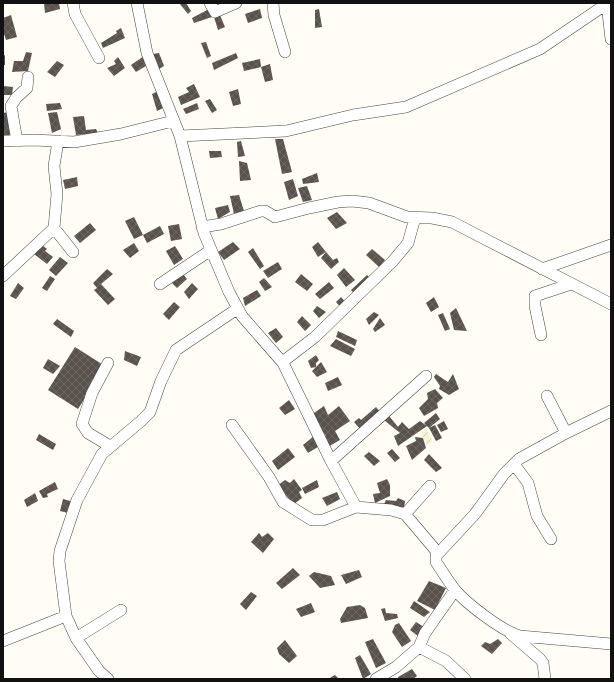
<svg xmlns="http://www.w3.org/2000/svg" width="614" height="682" font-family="Georgia,serif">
<defs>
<pattern id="farmland-furrows" width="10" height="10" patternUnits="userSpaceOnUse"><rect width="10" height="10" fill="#f6f3d4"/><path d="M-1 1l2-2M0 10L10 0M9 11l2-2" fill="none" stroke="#d2cfb5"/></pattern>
<pattern id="building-cross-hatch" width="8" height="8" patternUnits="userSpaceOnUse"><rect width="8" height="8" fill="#5a524d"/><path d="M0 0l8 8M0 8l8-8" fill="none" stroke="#6d6662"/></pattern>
</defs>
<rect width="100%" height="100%" fill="#fffdf5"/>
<!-- farmland -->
<path fill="url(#farmland-furrows)" d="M426 429 433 442 427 445 420 432Z"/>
<!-- building -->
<path fill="url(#building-cross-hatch)" d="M44 3H59L60 9 45 13Z
M179 3H186L191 11 188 14Z
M209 9 212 17 194 23 192 18Z
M260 9 262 18 248 23 245 14Z
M319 9 322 27 315 28V10Z
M11 15 17 37 6 40 3 31V18Z
M220 15 225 27 218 30 214 17Z
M121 28 125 38 103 48 101 43 117 33 116 31Z
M206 42 211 56 207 58 201 43Z
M26 52 32 53 28 71 12 72 14 61H23Z
M159 53 164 66 159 69 153 54Z
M236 53 238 58 214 70 212 63Z
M5 55V65H3V56Z
M144 56 149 64 136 72 131 65Z
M118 57 125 68 114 76 107 68 116 64 114 61Z
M260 59 261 67 244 71 242 63Z
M57 61 64 65 55 77 47 72Z
M270 64 273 80 265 82 261 67Z
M194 84 200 97 181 105 178 97 189 92 186 88Z
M3 86 13 87 12 95H3Z
M238 89 241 104 233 106 229 92Z
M158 91 163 108 157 111 152 94Z
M210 99 217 110 212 113 205 101Z
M60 103 62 109 47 111 46 104Z
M197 103 199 109 186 114 183 109Z
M8 112 12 134 3 137V113Z
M57 112 61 129 52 133 48 113Z
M84 116 86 130 96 129 98 133 76 135 73 117Z
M275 139H283L292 172 282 174Z
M241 141 245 156 238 157 237 142Z
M209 151H221L222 157 210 158Z
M239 161 247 163 251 180 240 181Z
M317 173 319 182 303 184 302 179Z
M77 177 78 186 65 189 63 180Z
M293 179 298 196 289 200 284 182Z
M307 186 312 200 303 202 298 188Z
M239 195 244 211 234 214 230 196Z
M228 205 230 212 218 219 215 208Z
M337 212 347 223 336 229 327 218Z
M134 217 143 235 160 226 164 234 147 243 143 235 134 239 125 221Z
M90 223 96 230 80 243 74 236Z
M179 224 182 239 171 241 168 226Z
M233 242 240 249 224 260 218 252Z
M318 242 326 252 318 257 312 247Z
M134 243 139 251 130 258 123 250Z
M42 245 47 249 45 251 53 257 47 264 34 254Z
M175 246 183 259 174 265 166 251Z
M253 248 264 266 260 269 248 252Z
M372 249 385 260 379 267 366 255Z
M326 252 333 260 337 258 339 262 331 269 321 258Z
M60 257 68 263 56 276 49 270Z
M278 262 282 269 268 278 263 271Z
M344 268 355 280 346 287 337 275Z
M107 269 113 274 101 284 115 299 108 305 94 290 97 288 93 283Z
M183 274 187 279 177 288 172 283Z
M301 274 313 284 307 291 295 282Z
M367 275 372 280 356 295 351 290Z
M50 276 55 279 47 291 42 288Z
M264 278 272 287 265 291 259 282Z
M329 282 334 288 320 299 315 294Z
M18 283 24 288 16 299 10 296Z
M192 283 198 289 189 299 184 292Z
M257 290 261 296 245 306 243 298Z
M341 297 347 304 342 309 336 302Z
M434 297 439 307 431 312 426 303Z
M174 302 180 307 169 320 163 314Z
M317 306 326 312 319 318 313 311Z
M456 308 467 331 454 330 450 313Z
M374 312 379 315 369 325 366 319Z
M443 313 450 329 445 331 438 315Z
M302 316 311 325 305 331 297 322Z
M380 318 385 325 375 332 373 329Z
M57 319 74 331 71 337 53 324Z
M276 328 283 337 276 343 268 333Z
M338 331 357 340 355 346 336 337Z
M336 339 355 349 351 356 330 346Z
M75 347 105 366 78 409 48 390Z
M125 351 141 357 137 366 124 360Z
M316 355 319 360 316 363V367L311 368 308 361Z
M48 359 60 366 53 374 43 368Z
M321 362 327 372 317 377 312 371Z
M436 374 448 382 453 374 459 389 449 395 439 389 440 386 434 377Z
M338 377 342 385 328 391 325 383Z
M435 389 443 398 437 403 438 408 424 416 419 408 428 399 427 393Z
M289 400 295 409 285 415 279 408Z
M324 406 328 415 339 406 350 421 335 431 340 440 328 447 322 438 326 436 311 415Z
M376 407 382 414 362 431 354 422 359 418 361 420Z
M436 413 440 419 429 428 424 423Z
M389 416 398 427 402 422 409 429 420 421 427 426 398 446 394 436 400 433 384 420Z
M444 421 448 429 441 432 437 425Z
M435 425 442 438 436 441 429 428Z
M39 434 56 444 53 450 36 440Z
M314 436 321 445 308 453 303 445Z
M415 437 423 438 426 448 412 460 406 446 416 441Z
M288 448 295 457 278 470 272 461Z
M392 449 400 458 395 462 387 453Z
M369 452 380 461 374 466 364 456Z
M429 454 442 468 436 472 424 460Z
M294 479 302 490 299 492 302 498 294 504 277 486 285 480 290 483Z
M387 479 390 485V496L375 503 373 494 380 493 377 483Z
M317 480 319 487 305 494 302 488Z
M55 482 58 489 47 494 48 497 43 498 39 491Z
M337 492 340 499 327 506 322 498Z
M35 493 38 501 27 507 24 500Z
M398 498 405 501 404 508 384 504 386 500 396 501Z
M63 499 74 502 68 513 60 511Z
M259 533 262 537 268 533 274 539 263 553 251 542Z
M293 568 300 575 282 589 276 583Z
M359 570 362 577 346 584 341 575Z
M314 572 331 576 335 585 320 588 309 576Z
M429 581 446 588 435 610 417 601Z
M251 592 257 596 246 610 240 604Z
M414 601 430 612 424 617 410 608Z
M311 603 315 612 301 617 296 609Z
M360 605 365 608 368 618 341 623 340 619 347 607Z
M385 608 386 613 397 614 398 618 385 621 381 609Z
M416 622 424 627 418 636 410 630Z
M399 623 411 641 402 647 392 632 395 625Z
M373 639 386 663 376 668 365 642Z
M498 639 502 643 492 654 481 646 485 642 490 644Z
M285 640 297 656 289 663 279 654 277 648Z
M360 655 371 674 363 679 355 658Z
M412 669 417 676 413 679H399L398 677Z
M335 675 339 679H328Z"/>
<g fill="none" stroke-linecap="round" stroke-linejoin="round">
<!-- minor casing -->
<g stroke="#444" stroke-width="12">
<path id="minor" d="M73 3 75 14 99 58
M137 3 147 53 180 136 286 131 353 115 406 107 540 49 608 3
M210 3 215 12 236 3
M273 3 274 15 285 52
M607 4 611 39
M180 136 204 233 229 292 242 316 283 363
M3 141 34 140 74 142 121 134 173 121
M17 141 11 106 16 98 27 88 28 77
M202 227 221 224 261 211H265L275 217 309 208 338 202 352 201 369 203 407 217 432 218 452 222 611 304
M54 228 73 252
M542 269 611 245
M3 276 54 228 57 194 54 166 58 141
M160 284 211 250
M541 335 535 306V296L571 284
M108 363 92 393 82 424 88 433 110 446
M547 396 566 433
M611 411 566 433 519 459 504 474 475 514 436 556V562C442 571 448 581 455 590 467 604 502 631 520 636L611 644
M232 425 269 477 283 502 312 520H323L356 507 391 510 405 514 438 553
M331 461 426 376
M514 464 528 483 537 516 551 539
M356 507 331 461 283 363 285 360 315 337 393 261 408 243 415 218
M405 514 430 486
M511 634 540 659 543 663 545 679
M76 638 121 610
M3 641 66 616
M419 647 446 661 465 679
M108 679 99 671 76 638 66 616 59 561 60 551 77 500 102 454 141 421 150 412 161 381 176 350 237 309
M376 679 396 667 419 647 425 633 455 590"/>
</g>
<!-- minor -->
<use href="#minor" stroke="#fff" stroke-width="11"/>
</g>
<!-- border -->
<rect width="614" height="682" fill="none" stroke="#111111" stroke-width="8"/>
</svg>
